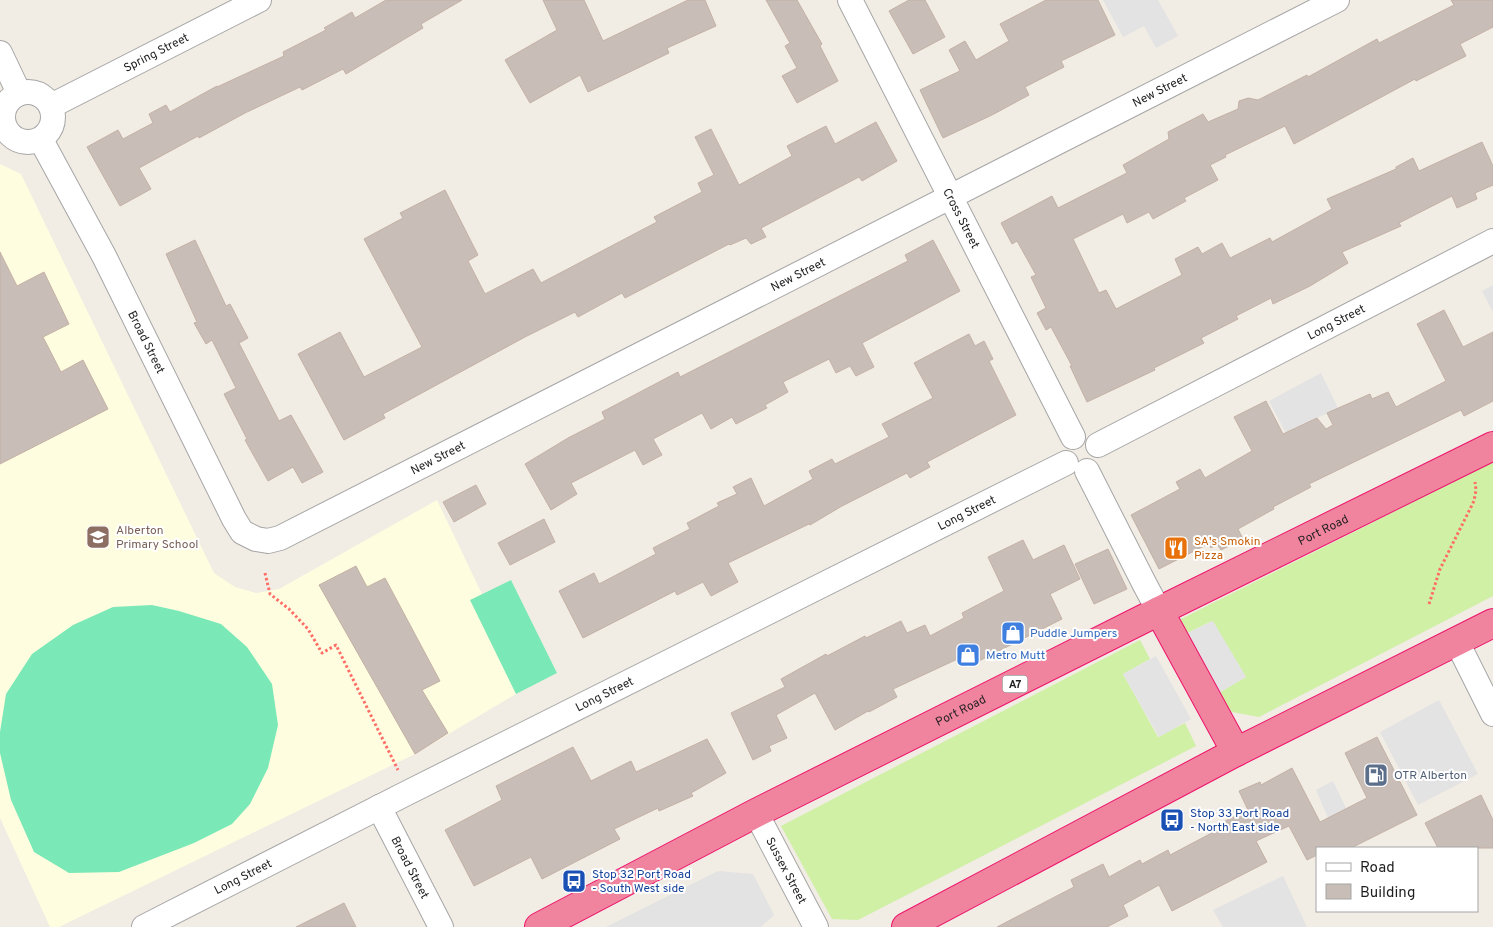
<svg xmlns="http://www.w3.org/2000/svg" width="1493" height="927" font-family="Overpass,sans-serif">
<rect width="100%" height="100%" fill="#f1ece4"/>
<!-- education -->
<path fill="#fffddf" d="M0 164 21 174 214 573 235 587 256 593 279 589 437 500 482 594 511 580 557 673 516 694 415 754 59 927H50L0 818Z"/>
<!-- grass -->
<path fill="#cff0a5" d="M1493 462V596L1259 717 1232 712 1217 694 1246 677 1212 621 1183 635 1181 619Z
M1140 640 1150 659 1123 674 1158 737 1185 723 1196 746 858 920 832 919 781 826Z"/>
<!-- pitch -->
<path fill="#7ae8b7" d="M511 580 557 673 516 694 470 600Z
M152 605 179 611 221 624 247 647 272 684 278 725 268 768 250 804 232 824 194 843 119 872 69 873 34 852 11 800 0 753V732L6 694 32 654 73 625 113 607Z"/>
<!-- parking -->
<path fill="#e3e3e3" d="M1103 0H1158L1178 36 1156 48 1144 26 1123 37Z
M1493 285V312L1482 291Z
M1321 373 1338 408 1286 433 1269 401Z
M1213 621 1246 677 1217 694 1183 635Z
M1156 656 1191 719 1159 737 1123 674Z
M1439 700 1478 774 1418 805 1380 732Z
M1333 781 1346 808 1328 818 1316 790Z
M718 871 753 874 774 915 761 927H606Z
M1283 876 1307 927H1223L1213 910Z"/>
<!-- building -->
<path fill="#c9bdb7" stroke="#c4b1a5" d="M386 0H462L421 24 423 28 346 74 343 69 302 90 300 87 245 113 199 138 198 136 139 168 151 189 120 206 87 147 118 130 123 139 153 123 149 114 166 105 170 112 217 86V87L284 56 283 52 326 30 324 28 352 12 355 18Z
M543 0H584L603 41 688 0H705L716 26 667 48 669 53 588 92 580 75 530 103 505 60 557 30Z
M766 0H797L822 44 820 46 838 81 797 103 782 76 797 68 785 46 790 43Z
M909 0H925L945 37 913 54 889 11Z
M1046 0H1098L1115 35 1061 61 1064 67 1025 87 1029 95 992 115 943 138 920 90 960 71 949 50 965 41 976 60 1009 41 1000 24Z
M1451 0H1493V27L1460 44 1466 56 1416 81 1415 79 1294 144 1285 126 1225 155 1226 157 1210 165 1218 180 1184 198 1186 201 1153 219 1149 212 1127 223 1123 214 1073 239 1099 293 1106 290 1116 309 1182 275 1175 259 1198 247 1202 254 1222 243 1230 258 1270 238 1272 242 1332 209 1327 199 1396 169V167L1413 158 1419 171 1482 142 1493 166V185L1475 193 1477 199 1457 208 1452 196 1399 223 1401 226 1342 252 1348 263 1310 286 1273 304 1271 298 1236 316 1238 319 1201 338 1204 343 1154 368 1155 370 1087 402 1070 366H1072L1051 327 1046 330 1037 313 1046 308 1031 277 1036 275 1017 241 1012 244 1001 223 1052 196 1058 208 1127 173 1123 165 1169 139 1168 132 1203 114 1208 122 1238 109 1239 101 1248 98 1258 100 1307 75 1308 77 1377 39 1379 43 1454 5Z
M876 122 897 161 862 181 859 177 761 228 766 237 751 244 746 238 730 245 729 244 625 298 622 293 578 317 575 312 525 337 383 414 385 418 344 440 298 354 340 332 364 377 422 347 364 239 403 218 400 213 445 190 478 255 468 261 485 294 533 269 541 283 657 222 654 217 702 192 698 183 714 175 695 137 711 129 739 185 792 156 787 146 826 126 835 144Z
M195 240 226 306 230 304 248 338 239 343 279 421 291 415 323 472 302 483 293 467 268 481 245 440 247 439 224 394 236 388 212 340 206 344 194 323 197 322 166 254Z
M933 240 960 291 862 343 874 367 856 376 850 366 836 373 829 359 783 382 788 392 765 405 767 408 736 424 732 417 711 429 702 413 653 439 662 455 643 465 635 450 571 483 577 494 551 510 525 464 568 438 605 419 602 412 678 372 680 377 908 261 905 255Z
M0 252 17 286 44 272 69 324 43 337 61 372 83 360 108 409 0 464Z
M1444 310 1463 347 1493 332V401L1464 416 1461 410 1309 484 1311 487 1273 507 1274 509 1238 529 1243 539 1221 550 1217 544 1211 548 1208 544 1159 569 1131 515 1180 489 1176 482 1200 469 1205 478 1252 451 1234 417 1266 401 1283 434 1317 418 1326 429 1333 425 1327 413 1370 394 1372 399 1388 392 1396 407 1446 381 1417 324Z
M969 334 975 346 984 341 993 359 989 361 1016 415 927 462 930 467 910 478 907 473 842 506 810 525 809 524 728 563 738 582 711 596 703 582 677 595 675 591 583 638 559 591 594 573 599 584 656 554 653 548 690 529 687 523 719 506 717 503 737 494 733 487 751 478 764 506 813 479 809 471 832 459 835 464 889 437 882 424 933 398 914 363Z
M476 485 486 504 454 522 443 502Z
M544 519 555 542 510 565 498 543Z
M1023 540 1033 560 1064 545 1080 579 1050 594 1062 619 969 666 964 656 893 689 897 697 869 712 868 711 835 730 815 693 776 715 787 738 769 746 771 751 753 760 731 713 785 687 781 679 826 654 827 656 865 636 866 638 901 621 907 633 925 625 930 636 964 618 962 613 1004 591 988 557Z
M1108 549 1127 589 1094 604 1075 564Z
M356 566 367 587 385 578 440 681 422 690 448 733 415 754 319 585Z
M1377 737 1417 815 1351 848H1317V855L1307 860 1289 826 1256 841 1267 862 1172 911 1159 885 1123 905 1128 916 1107 927H997L1074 887 1071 880 1103 864 1109 877 1140 860 1142 864 1168 850 1170 855 1225 826 1223 822 1248 810 1239 791 1260 782 1261 785 1292 768 1320 822 1367 798 1345 753Z
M707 739 726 773 691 793 693 796 659 811 658 808 614 829 620 839 542 879 531 857 474 886 445 830 502 800 496 786 573 747 591 781 631 761 636 772Z
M1481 795 1493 820V848H1438L1425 823Z
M344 903 356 927H296Z"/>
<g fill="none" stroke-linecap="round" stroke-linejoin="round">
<!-- minor casing -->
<g stroke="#a6a6a6" stroke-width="26">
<g id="minor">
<path id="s1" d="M850 0 1073 437"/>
<path d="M0 53 19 93"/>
<circle cx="28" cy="117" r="25"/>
<path id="s2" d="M51 106 259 0"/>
<path id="s3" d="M41 140 104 256 234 519 242 532 256 539 268 541 280 538 1337 0"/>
<path id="s4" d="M1098 445 1493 241"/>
<path d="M1087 471 1145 585 1159 611"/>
<path d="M1456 640 1493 714"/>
<path id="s5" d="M379 807 441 927"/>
<path id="s6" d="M756 813 816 927"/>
<path id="s7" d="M144 927 409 792 1066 463"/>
</g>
</g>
<!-- highway casing -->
<g stroke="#ed136b" stroke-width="30">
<g id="highway">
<path d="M1159 611 1236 752"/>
<path id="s8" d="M539 927 756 813 1159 611 1493 446"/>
<path d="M906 927 1236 752 1493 623"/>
</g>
</g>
<!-- path -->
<path stroke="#ff6d67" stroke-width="3" stroke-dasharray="2.5 2.5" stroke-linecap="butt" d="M265 573 270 594 289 609 308 629 322 653 336 645 398 770
M1429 604 1440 569 1474 501 1476 490 1475 482"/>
<!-- minor -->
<use href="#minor" stroke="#fff" stroke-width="24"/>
<!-- highway -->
<use href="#highway" stroke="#f0849f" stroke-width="28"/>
</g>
<!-- icons -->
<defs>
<g id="school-square" transform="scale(1.25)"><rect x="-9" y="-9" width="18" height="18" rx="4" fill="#8d6e63" stroke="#fff"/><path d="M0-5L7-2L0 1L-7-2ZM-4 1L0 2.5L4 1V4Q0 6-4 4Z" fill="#fff"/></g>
<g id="restaurant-square" transform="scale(1.25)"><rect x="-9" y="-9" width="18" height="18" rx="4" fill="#e8710a" stroke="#fff"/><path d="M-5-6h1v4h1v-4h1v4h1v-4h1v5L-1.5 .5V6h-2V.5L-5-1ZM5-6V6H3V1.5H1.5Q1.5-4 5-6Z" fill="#fff"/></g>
<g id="shop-square" transform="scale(1.25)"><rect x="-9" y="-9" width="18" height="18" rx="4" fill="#3f7fe0" stroke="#fff"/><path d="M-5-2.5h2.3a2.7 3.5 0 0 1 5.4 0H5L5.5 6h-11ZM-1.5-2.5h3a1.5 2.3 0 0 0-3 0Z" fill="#fff"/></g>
<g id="fuel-square" transform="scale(1.25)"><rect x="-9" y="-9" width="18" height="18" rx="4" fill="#5c6f8a" stroke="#fff"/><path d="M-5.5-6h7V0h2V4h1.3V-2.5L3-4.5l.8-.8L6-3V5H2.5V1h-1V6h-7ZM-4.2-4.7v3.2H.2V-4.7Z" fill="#fff"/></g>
<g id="bus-square" transform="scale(1.25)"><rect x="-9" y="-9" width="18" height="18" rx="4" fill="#1a4fb4" stroke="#fff"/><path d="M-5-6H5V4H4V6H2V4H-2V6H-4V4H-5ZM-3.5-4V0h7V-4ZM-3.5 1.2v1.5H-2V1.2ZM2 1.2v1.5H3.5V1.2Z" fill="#fff"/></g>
</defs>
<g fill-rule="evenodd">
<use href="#school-square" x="98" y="537"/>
<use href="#restaurant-square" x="1176" y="548"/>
<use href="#shop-square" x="1013" y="633"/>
<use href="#shop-square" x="968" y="655"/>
<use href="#fuel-square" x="1376" y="775"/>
<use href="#bus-square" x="1172" y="820"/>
<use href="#bus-square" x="574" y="881"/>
</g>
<g text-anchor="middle" stroke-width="4" stroke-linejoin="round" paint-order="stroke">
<!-- shield labels -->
<rect fill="#fff" stroke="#626262" stroke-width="1" x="1002.5" y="675.5" width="25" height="17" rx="4"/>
<g font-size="11" font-weight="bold" fill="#1f1f1f">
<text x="1015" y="688">A7</text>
</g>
<!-- street labels -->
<g font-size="12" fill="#1f1f1f" stroke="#fff">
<text dy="4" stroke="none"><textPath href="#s2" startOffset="118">Spring Street</textPath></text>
<text dy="4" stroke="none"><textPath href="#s3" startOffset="1468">New Street</textPath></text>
<text dy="4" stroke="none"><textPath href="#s1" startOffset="245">Cross Street</textPath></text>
<text dy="4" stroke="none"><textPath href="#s3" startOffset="1062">New Street</textPath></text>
<text dy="4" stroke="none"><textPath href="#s4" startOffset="268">Long Street</textPath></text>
<text dy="4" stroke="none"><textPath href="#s3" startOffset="228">Broad Street</textPath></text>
<text dy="4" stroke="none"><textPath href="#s3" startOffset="658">New Street</textPath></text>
<text dy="4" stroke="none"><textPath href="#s7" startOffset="921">Long Street</textPath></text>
<text dy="4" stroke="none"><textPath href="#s8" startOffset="879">Port Road</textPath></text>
<text dy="4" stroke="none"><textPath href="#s7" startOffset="516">Long Street</textPath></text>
<text dy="4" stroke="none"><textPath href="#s8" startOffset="474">Port Road</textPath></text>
<text dy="4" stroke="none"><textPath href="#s5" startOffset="68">Broad Street</textPath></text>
<text dy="4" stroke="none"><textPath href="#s6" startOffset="65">Sussex Street</textPath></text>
<text dy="4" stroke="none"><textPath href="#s7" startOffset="111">Long Street</textPath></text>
</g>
<!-- education labels -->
<g font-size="12" fill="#785e54" stroke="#fff" text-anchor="start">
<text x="116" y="534">Alberton<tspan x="116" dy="14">Primary School</tspan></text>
</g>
<!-- food labels -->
<g font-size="12" fill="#c56008" stroke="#fff" text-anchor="start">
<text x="1194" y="545">SA's Smokin<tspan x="1194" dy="14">Pizza</tspan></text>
</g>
<!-- shop labels -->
<g font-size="12" fill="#366cbe" stroke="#fff" text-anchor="start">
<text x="1030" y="637">Puddle Jumpers</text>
<text x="986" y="659">Metro Mutt</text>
</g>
<!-- service labels -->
<g font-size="12" fill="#4e5e75" stroke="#fff" text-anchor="start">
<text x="1394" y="779">OTR Alberton</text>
</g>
<!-- transit labels -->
<g font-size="12" fill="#164399" stroke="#fff" text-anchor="start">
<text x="1190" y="817">Stop 33 Port Road<tspan x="1190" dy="14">- North East side</tspan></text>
<text x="592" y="878">Stop 32 Port Road<tspan x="592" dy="14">- South West side</tspan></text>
</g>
</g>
<!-- legend -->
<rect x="1316" y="847" width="162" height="65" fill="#ffffff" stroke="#a5a5a5"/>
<rect x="1326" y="863" width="25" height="8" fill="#ffffff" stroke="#a5a5a5"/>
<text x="1360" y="872" font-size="15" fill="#1f1f1f">Road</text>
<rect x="1326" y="884" width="25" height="15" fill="#c9bdb7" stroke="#a5a5a5"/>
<text x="1360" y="897" font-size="15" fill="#1f1f1f">Building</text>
</svg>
